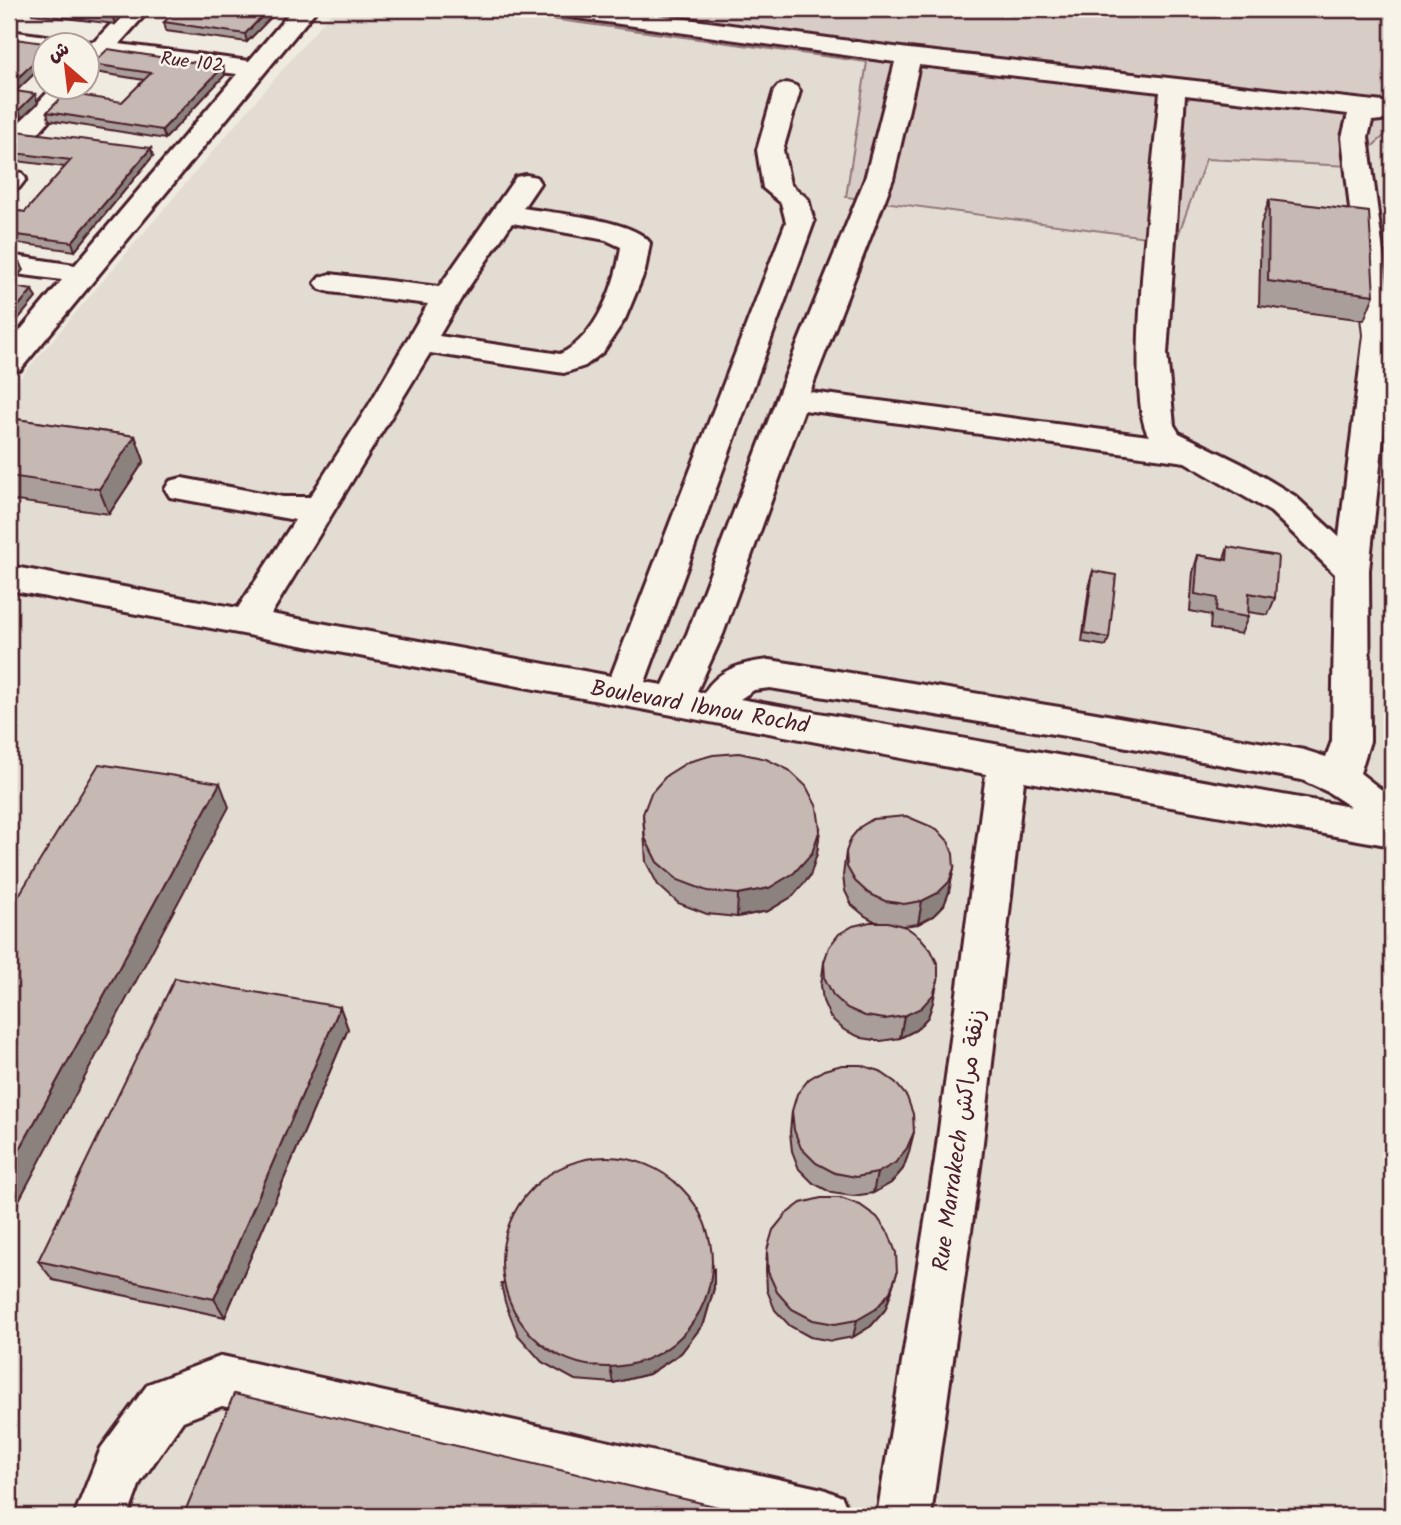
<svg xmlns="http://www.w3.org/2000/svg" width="1401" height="1525" font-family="Kalam,'Playpen Sans Arabic',sans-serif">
<rect width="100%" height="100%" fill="#f0ebe0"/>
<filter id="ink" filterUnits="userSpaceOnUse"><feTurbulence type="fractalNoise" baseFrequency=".0143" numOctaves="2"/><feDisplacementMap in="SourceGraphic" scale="14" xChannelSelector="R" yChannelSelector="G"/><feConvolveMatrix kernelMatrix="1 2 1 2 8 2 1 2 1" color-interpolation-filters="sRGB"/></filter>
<g filter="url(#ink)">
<!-- built -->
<path fill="#e3dcd2" d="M334 9H1392V1516H9V391Z"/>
<!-- green -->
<path fill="#d8cdc6" stroke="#917678" stroke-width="2" d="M510 9H1392V129L1350 166 1206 159 1176 241 846 197 867 62 507 13Z"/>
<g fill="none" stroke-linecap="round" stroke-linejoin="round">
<!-- stream -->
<path fill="#8b6f72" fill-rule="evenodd" d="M1389 134H1392V142L1388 140Z"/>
<!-- minor casing -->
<g stroke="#4a1f2b" stroke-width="6">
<path id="minor" d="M125 9H150L119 44 249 61 293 9H317L20 370 9 372V344L62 280 9 273V255L75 265 237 74 106 58 97 68 88 70V46H46V50L9 45V31L69 39 79 43 95 41Z
M550 9H613L909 49 1392 103V119L1372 121 1368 137 1392 321V352L1369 570 1370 741 1360 773 1392 798V846L1024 781 981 1160 931 1516H877L935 1160 986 774 9 590V566L238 608 295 520 170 497 165 489 170 481 182 478 283 497H310L369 405 428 304 330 292 320 289 315 283 320 277 330 274 439 287 516 177 526 175 536 177 540 183 523 208C551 213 634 219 650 243L645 271 625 319 603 352 585 366 564 373 430 353 271 614 611 676 786 222 781 203 763 188 757 150 774 91 778 86 787 83 796 86 800 91 783 150 790 184 808 199 814 222 645 682 663 685 687 634 796 348 865 179 895 62 562 16 554 14ZM919 65 1160 92C1155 153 1122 397 1149 436L810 392 893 179ZM1185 95 1348 114 1342 137 1364 335 1339 537 1295 496 1242 464 1179 433 1174 425 1167 354ZM512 223 606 240 621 247C616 284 597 337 560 354L439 336 462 297ZM804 410 1185 462 1271 512 1335 574 1332 741 1326 757 1304 750 1090 712 770 660C744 662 718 669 704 693L697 691 723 634ZM770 688 1090 740 1302 780 1328 792 1351 807 740 699 754 690Z
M52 88H78L31 141 22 143 13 141 9 135 13 129Z
M12 171 22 173 26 179 19 188 9 190V172Z
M222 1356 823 1489 842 1497 850 1516H707L222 1406 183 1421 140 1483 128 1516H74L101 1448 148 1384Z"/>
</g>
<!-- minor -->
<use href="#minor" fill="#f7f3e8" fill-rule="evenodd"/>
</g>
<!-- wall -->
<path fill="#aa9e9a" stroke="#4a1f2b" stroke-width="2" d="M30 9H128V10L115 24 32 14Z
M279 9 247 42 166 31 164 22 206 10Z
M9 38 46 46V71L38 70 16 91 38 103 22 118 9 117Z
M92 64 223 67 225 75 165 139 49 120 47 112 122 102 144 80 95 72Z
M9 130 153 156 75 251 9 242V210L25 212 65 167 17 161 9 170Z
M1269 200 1374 295 1364 320 1259 306 1261 225Z
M9 418 135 436 144 461 109 514 9 500Z
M1228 547 1275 598 1268 615 1248 612V617L1241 634 1210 629 1211 615 1190 611 1193 572 1198 555 1224 559Z
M1093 571 1109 638 1106 646 1082 642 1090 580Z
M1389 583 1392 584V625L1386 624 1385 592Z
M1392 704V747L1390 708Z
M643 814 820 829 817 853 810 876 793 896 768 911 737 917 707 914 678 903 658 885 646 862Z
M846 852 949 892 944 905 933 916 918 924 903 926 933 1002 928 1017 916 1030 900 1038 881 1041 862 1038 844 1030 830 1017 823 1001 821 985 824 962 876 922 865 916 852 905 845 891 843 876Z
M340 1007 348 1029 225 1317 53 1280 38 1261Z
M792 1111 909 1152 903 1169 891 1183 873 1193 853 1196 832 1193 813 1183 799 1169 792 1151 790 1132Z
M767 1250 892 1291 885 1310 871 1326 853 1337 832 1341 810 1337 790 1326 775 1310 767 1290 766 1269Z
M714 1269V1288L704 1323 681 1353 649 1374 613 1383 575 1380 542 1362 518 1335 505 1302 501 1284Z"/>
<!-- shaded-wall -->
<path fill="#8b817d" stroke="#4a1f2b" stroke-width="2" d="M119 9H128V10L115 24 112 15Z
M269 9H279L247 42 245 34Z
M35 61 38 70 9 98V87Z
M223 67 225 75 165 139 162 130Z
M35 94 38 103 22 118 19 110Z
M151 148 153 156 75 251 72 242Z
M14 153 17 161 9 170V158Z
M19 262 23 270 9 286V274Z
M32 290 36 298 9 330V317Z
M135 436 144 461 109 514 99 489Z
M220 783 229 807 9 1219V1169Z
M820 829 817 853 810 876 793 896 768 911 737 917 738 894Z
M954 868 949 892 944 905 933 916 918 924 922 901Z
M938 980 933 1002 928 1017 916 1030 900 1038 904 1016Z
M340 1007 348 1029 225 1317 214 1299Z
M914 1132 909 1152 903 1169 891 1183 873 1193 877 1173Z
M714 1269V1288L704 1323 681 1353 649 1374 613 1383 610 1367Z
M897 1273 885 1310 871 1326 853 1337 857 1320Z"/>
<!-- building -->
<path fill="#c6b8b3" stroke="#4a1f2b" stroke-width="2" d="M58 9H119L112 15Z
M178 9 206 10 207 9H269L245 34 164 22Z
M9 38 64 46H46V63L35 61 9 87Z
M108 49 223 67 162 130 47 112 66 93 122 102 151 73 92 64Z
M9 90 35 94 19 110 9 108Z
M9 130 151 148 72 242 9 234V210L25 212 71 160 14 153 9 158Z
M1269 200 1369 212 1374 295 1268 281Z
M9 260 19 262 9 274Z
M9 286 32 290 9 317Z
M9 418 135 436 99 489 9 476Z
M1228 547 1278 556 1275 598 1249 593 1248 617 1216 612 1217 598 1195 594 1198 555 1227 560Z
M1093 571 1116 575 1109 638 1084 633Z
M1389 583 1392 584V616H1390Z
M739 753 766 759 789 770 806 786 817 807 820 829 812 853 794 873 769 888 738 894 707 891 678 880 657 862 645 838 643 814 651 793 667 775 688 762 713 755Z
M99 764 220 783 9 1169V905H13Z
M906 816 937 829 948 841 953 854 954 868 949 882 938 893 922 901 904 904 885 901 868 893 855 881 847 867 846 852 851 838 860 827 873 819Z
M870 922H888L906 927 920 937 931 950 938 965V980L933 995 921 1008 904 1016 885 1019 865 1016 847 1008 833 995 825 979 824 962 829 947 839 934 853 926Z
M175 978 340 1007 214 1299 38 1261Z
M842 1065H861L879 1071 895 1082 907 1097 913 1114 914 1132 907 1148 895 1163 877 1173 856 1177 835 1173 816 1163 801 1148 794 1130 792 1111 797 1094 809 1079 824 1070Z
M502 1262a105 105 0 1 1 210 0a105 105 0 1 1-210 0Z
M821 1198H841L860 1205 877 1217 889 1234 896 1253 897 1273 890 1292 876 1309 857 1320 835 1324 813 1320 792 1309 777 1292 768 1272 767 1250 773 1230 786 1214 801 1203Z
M234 1394 757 1516H183Z"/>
</g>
<g text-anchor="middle" stroke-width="5" stroke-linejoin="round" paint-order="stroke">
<!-- far-street labels -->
<g font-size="19" fill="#4a1f2b" stroke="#f7f3e8">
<text transform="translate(192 61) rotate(7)" y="7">Rue 102</text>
</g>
<!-- street labels -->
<g font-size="23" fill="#4a1f2b" stroke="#f7f3e8">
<text transform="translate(700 706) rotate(10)" y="8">Boulevard Ibnou Rochd</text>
<text transform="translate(958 1140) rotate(-82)" y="8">Rue Marrakech زنقة مراكش</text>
</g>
</g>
<!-- margin -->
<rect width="1401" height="1525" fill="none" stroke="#f7f3e8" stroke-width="35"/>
<rect x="18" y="18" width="1366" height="1490" fill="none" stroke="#4a1f2b" stroke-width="2.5" filter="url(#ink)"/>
<!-- north arrow -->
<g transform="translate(66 66) rotate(332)"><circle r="33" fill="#f7f3e8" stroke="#b29e9c" stroke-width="2"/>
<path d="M0-5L12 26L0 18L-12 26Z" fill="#c8321e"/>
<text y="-10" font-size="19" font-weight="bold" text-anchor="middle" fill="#4a1f2b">ش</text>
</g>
</svg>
